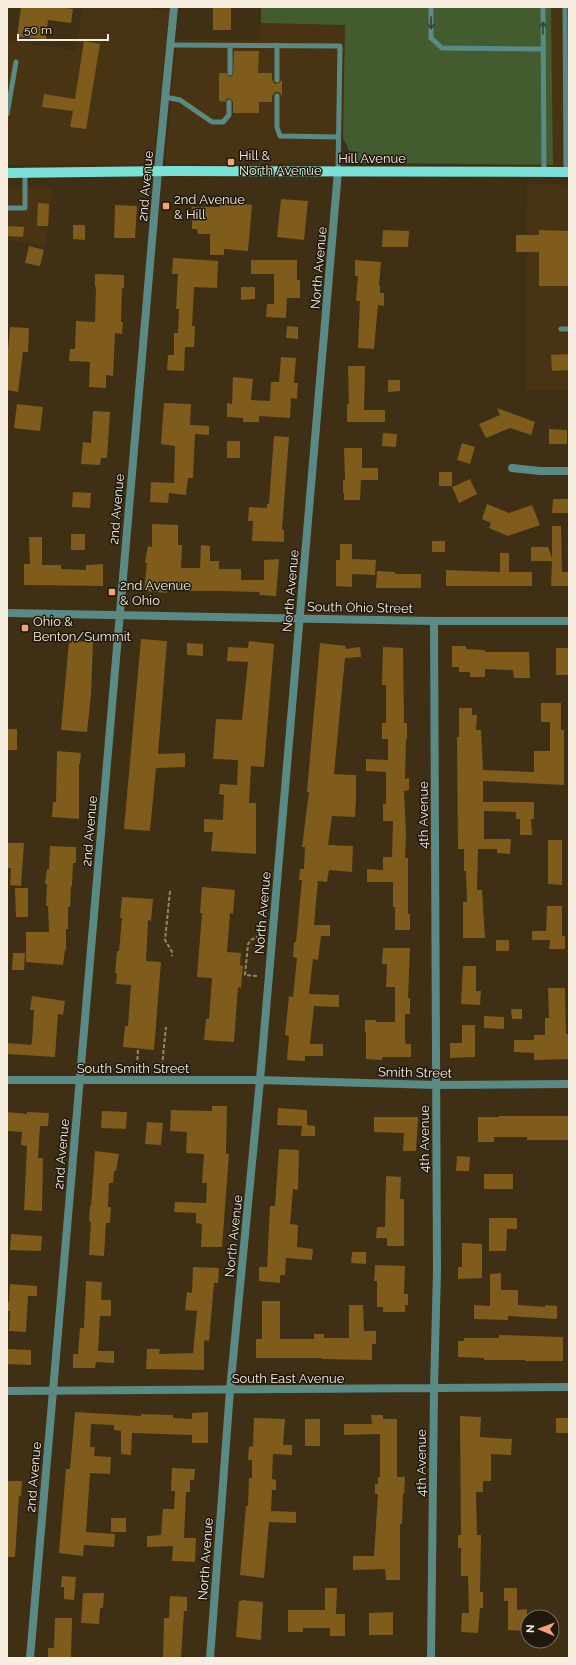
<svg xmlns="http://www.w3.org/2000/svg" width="576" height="1665" font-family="Raleway,sans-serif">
<rect width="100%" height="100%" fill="#3e2f15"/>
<!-- built -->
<path fill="#483413" d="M83 7H138L169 12 153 164 7 165V40L75 51Z
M551 7H569V165H553Z
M261 23 345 25 342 163 165 164 177 40H259Z
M527 184 569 185V390H526Z
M7 188H53L45 246 7 240Z"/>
<!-- green -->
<path fill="#435c2f" d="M261 7H551L553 165 359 163 350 153 343 138 345 25 261 23Z"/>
<!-- building -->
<path fill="#7f5c1c" d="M21 7H59L73 9 71 23 48 20 46 39 17 37Z
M213 7H231V30H213Z
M84 41 100 44 86 129 70 127 73 111 42 107 44 94 75 99Z
M234 51H259L258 73H272V80L275 84 279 83 282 80V96L279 92H275L272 96V102H259V113H233V102L231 99 227 98 225 102 219 101V73H226L230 77 233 75Z
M281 199 308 201 304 240 277 237Z
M221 200 233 201V203L252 205 248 251 224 249V255H210V234H198L197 229H192V207H220Z
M38 203 49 204 48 226H37Z
M115 205 137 206 135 238H114Z
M73 225H85V240L73 239Z
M7 226 24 227 23 237 7 236Z
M383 230 409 231 408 247H382Z
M539 230 569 231V286H539V252H516V235H539Z
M29 246 44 250 40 266 25 263Z
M173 258 218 261 217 288 194 287 192 326H195L194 347H185L184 371 167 370 168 355H174V333H178L179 309H176L178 274H172Z
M251 260H297V280H300V298H287L286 318 266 317 267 304H274V274H251Z
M355 260 381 262 379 285H380V293H384V306L378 305 374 349 358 348 360 301H356L358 276H355Z
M95 274 124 275V288H122L121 322H123L122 334 115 333 113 376 106 375V388L89 387 90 362 69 361 70 349H75L76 321 95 322 96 287H95Z
M241 287H255V299L241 300Z
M287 326 298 327V339L286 338Z
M10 327 29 328 28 352H23L18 392 7 390V363Z
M569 354V370L552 371 551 355Z
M281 357 296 358 294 383H298L297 399 291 398 290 418 259 416V422H243V418L227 417V403L232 404 233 377 253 379 251 400 270 401 271 382H279Z
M348 366H365L364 410H385V422H347V404H349Z
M388 380H400V391L388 392Z
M164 403 191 404 190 425 209 426V435L195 434 193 478H188L186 495 169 493 168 503 150 502 151 482 174 483 175 446 161 444Z
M17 404 43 407 40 431 14 428Z
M497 408 535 422 531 435 510 428 486 438 479 424 500 415Z
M93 411 110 412 107 458H101L100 465 81 464 83 442 91 443Z
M549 429 567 430V444H549Z
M383 433 397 434 396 447 382 446Z
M274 436 289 437 282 530H284V542L252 541 253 521H248L249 507 267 508V504H269Z
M227 441H240V458H227Z
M462 443 475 447 470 464 457 460Z
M344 448H362V468H378V480H361L360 500H344V493H343V480H345Z
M439 472H452V486H439Z
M470 479 477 494 459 503 452 487Z
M73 492 91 493 90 508 72 507Z
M553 499H569V513H552Z
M487 504 509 513 532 505 540 525 508 536 489 528 491 523 482 519Z
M152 524 178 525V545H182L181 568H200L201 545 210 546V561H219V569H241V580H264V560L279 559 276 596 259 595 260 592 219 591H167V593L144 591 147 563H145L148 546 152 547Z
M552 526H561L562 572H569V586H551L552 561H531V547H548L552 558Z
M71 534H85V550H71Z
M29 537H42V565H61V569L86 570V565L103 564V586L24 585V564H30Z
M432 541H445V552H432Z
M340 544H352V559L376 560 375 575 352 574V587L336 586V560H340Z
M500 553H509V572H532V586H446V570L500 572Z
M377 571 395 572V574H421V588H376Z
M141 639 167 641 158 754 185 753V767L156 768 150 831 124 829Z
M69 641 93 642 91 695 87 732 61 730Z
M249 641 274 644 264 767 251 766 249 803H256V854L211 851 213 832H204V819L223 820 224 795 219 794 220 784 237 785 238 760 213 759 216 719 242 720 248 662 227 661 228 647 248 648Z
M187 643 203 644V656L187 655Z
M320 643 346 646 345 649 360 647 361 657 345 658 334 774 356 775V799L355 817 332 816 328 845 353 846 352 872 329 870 327 882 318 881 314 925H330V936H321L318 960 313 959 309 994 339 995V1007L314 1006 310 1044H323V1056H305V1061L287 1060 289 1036 285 1035 289 996 293 997 297 958 293 957 294 942H296L302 880H299L300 869H304L305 847H302L309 792H307Z
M452 646H466V649L485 650V652H529L530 678H514L513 670 485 669V677H470V672H459V667H452Z
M383 647 403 648 404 723H407V739H406L405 779 409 778V790L404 791 406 833 405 858H408V914H410V930H395V907H393V882H367V869L383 870V857H392L393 821H383V804H386V772L366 771V759L388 760V739H382V723H386V685H382Z
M556 648H569V675H556Z
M541 703H561V730H564V785L483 781V802H534V819H531L532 835H520V819H516V812L484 811V839H511L510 854 497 853V849H478L477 890H482L485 938H463V902H467L466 871H464V849H458L457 737H459V708H472V715H477L476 730H481L483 770 534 772V751H550V722H541Z
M7 729H17V750H7Z
M57 751 81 753 80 764H79V819L52 817 53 802H56Z
M548 840H562V885L548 884Z
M7 843H24L21 886 10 885 11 868H7Z
M50 846 76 847V863H73L72 886H71L70 907H68V929H66V950H65L63 965 26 962V932H49L48 906H46L47 884H45L47 869H49Z
M202 887 235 890 233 914 230 913 227 952 241 953 240 965 243 966 241 988 238 987 234 1042 204 1040 206 1019H209L212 978 197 977 202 913H200Z
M15 888H28V917H16Z
M122 897 153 899 151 921 148 920 146 961 161 962 154 1050 123 1047 125 1026H128L131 985 116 984 117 973H115L117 951H119L122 918H120Z
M547 906H562V936H565V949H549L550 940H532V931H546Z
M496 940H509V951H496Z
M383 948H410L408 998H410V1014H405V1039L406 1044H411V1057H382V1060L366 1059V1032H365V1020H376V1022H395V987H386L387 964H382Z
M13 953H25L24 970H12Z
M463 966H476V991H481L480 1005 461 1004Z
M548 988H565L566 1034H569V1059L534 1060V1053L514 1052V1040H534V1035H545V1018H549Z
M32 996 65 1001 63 1015 58 1014 55 1057 7 1054V1043L31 1045 32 1042 34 1010H30Z
M511 1009H522V1019H512Z
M484 1016 504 1017V1029L484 1028Z
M462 1025H475V1057L450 1058V1043H462Z
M212 1106H227L226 1154H229L222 1247H201L202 1224 196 1223V1213L174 1212 175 1202 206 1203 207 1183H202L204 1154 186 1153 187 1132 170 1131 171 1110 212 1111Z
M278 1108 307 1110V1125L315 1126V1136H301L302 1126 277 1125Z
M102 1111 127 1112 126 1129 101 1128Z
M7 1112 27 1114V1112L49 1113 48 1126H40L38 1158H43L42 1211 24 1210 27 1146 21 1145 22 1132 7 1131Z
M499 1116H569V1140H527V1137H494V1142H478V1117H499Z
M374 1117H418L416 1151H403L404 1133 374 1132Z
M147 1122 163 1123 161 1145 145 1144Z
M279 1149 299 1150 298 1190 293 1189 290 1224 298 1225 297 1247 313 1249 312 1260 286 1258 285 1275H280V1283L259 1281V1267H267L270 1206H275Z
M95 1151 119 1154 116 1171H114L113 1183H109L108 1207H111L110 1223H106L104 1256 89 1255 91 1222 89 1221 90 1205 91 1206Z
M457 1156 470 1157 469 1171H456Z
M484 1174H513V1189H484Z
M386 1176 401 1177 400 1199H404V1246H387V1238H376L377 1227H385Z
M489 1218H517V1229H507L506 1251H489Z
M11 1234 42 1236 41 1251 10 1250Z
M462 1243 482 1244V1278L458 1279V1267H462Z
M352 1252H366V1264L351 1263Z
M375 1265 405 1266 404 1294H408V1305H405V1312H383V1307H377V1281H374Z
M193 1267 219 1268 218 1283H214L209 1341 204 1340V1370L146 1369 147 1349H160L159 1354 193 1353 197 1311 185 1310 187 1292 192 1293Z
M501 1273V1290H518V1305L545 1307V1305L557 1306V1319L508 1316V1320L474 1319V1305L490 1306V1274Z
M86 1281 102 1282 101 1300H111V1316H100L98 1351H114V1363L96 1362 95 1368H73V1354H78L80 1328H84Z
M10 1284 37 1286V1296H28L26 1332 9 1331 10 1311H7V1302H9Z
M262 1301H280V1339H314V1334H324V1338H349V1305H363L364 1331H376V1344H372V1360L322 1359V1358H256V1339H262Z
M499 1335 563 1337V1361H525V1360H484V1358L458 1357V1341H464V1338H499Z
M7 1349 31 1350V1365L7 1364Z
M75 1412 141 1416V1414L173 1415V1418L192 1419V1413L208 1412V1443H192V1435L132 1433 131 1455 121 1454V1431L114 1430V1425L91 1424 90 1447H95L94 1456 111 1457 110 1474 90 1473 86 1532 115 1534 114 1547 84 1545 83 1556 59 1553 66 1469H70Z
M371 1415H383V1419H397V1477H405L404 1494H403L402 1524H400V1580H386L385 1569 353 1570V1556H374L378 1494H375V1484H378V1477H380V1434L344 1435V1424H372Z
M460 1416 481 1417 480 1437 512 1439 511 1455 491 1454V1481H483V1492H476L477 1535H481L480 1592H483V1608H480L478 1633 461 1632 462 1613H469L468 1576H461V1548H458V1535H461Z
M254 1418 285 1419 283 1445H292V1455L273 1454 272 1479 276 1480V1490H272L271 1511 296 1512V1523L269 1522 264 1578 240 1575 246 1506H248L249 1478H252V1460H248L249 1447 253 1446Z
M556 1418H569V1433H556Z
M305 1419H320V1446H305Z
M172 1468 195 1469 194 1480H190V1492H186L184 1538H196L195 1562 172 1561 173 1546 147 1547V1536L161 1535 163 1509H174L175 1491H171Z
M7 1481H22L21 1496H19L15 1557H7Z
M111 1518H126V1532H111Z
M62 1576 76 1577 74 1600 64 1599V1587H61Z
M325 1588H337L336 1614H345V1636H330V1628H303V1632H288V1610H325Z
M504 1588H517V1610L527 1609V1631L508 1630V1601H504Z
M83 1593H104L103 1608H100L99 1624 81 1623Z
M170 1596 187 1597V1611H184L181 1658H163L164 1618H169Z
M242 1600 263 1602 261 1640 236 1637 239 1601H241Z
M393 1612V1635H369V1613Z
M55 1618H72L71 1658H48V1648H54Z"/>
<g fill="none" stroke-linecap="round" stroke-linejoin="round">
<!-- path -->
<path stroke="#938671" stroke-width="2" stroke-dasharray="4 2" stroke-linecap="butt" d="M170 891 165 940 172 952V956
M257 976 245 975 248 944 251 940 260 935
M137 1066 138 1049
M162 1066 166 1027"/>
<!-- service -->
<path stroke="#5b8a84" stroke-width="5" d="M431 7V38L442 48 543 49
M543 7 544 172
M565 7 566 172
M171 45 340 46 338 171
M230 73V46
M277 80V45
M277 96V127L280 136 338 137
M165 97 180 100 212 122H223L229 115V102
M7 114 16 62
M7 208H25V173
M561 329H569"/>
<!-- minor -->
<path stroke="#5b8a84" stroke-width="8" d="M512 468 540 471H569
M7 613 434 621H569
M7 1080H260L436 1085 569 1084
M7 1391 569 1387
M30 1658 158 171 174 7
M210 1658 230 1390 260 1080 338 171
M431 1658 434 1389 437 1271 434 621"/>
<!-- primary -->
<path stroke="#7ce2d8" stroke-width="10" d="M7 173 172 171 569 172"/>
</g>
<!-- one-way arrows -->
<defs><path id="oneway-shaft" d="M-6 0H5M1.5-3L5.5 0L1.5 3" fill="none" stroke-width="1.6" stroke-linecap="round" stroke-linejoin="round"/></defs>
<g stroke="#344037">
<use href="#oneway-shaft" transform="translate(431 23) rotate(90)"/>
<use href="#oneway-shaft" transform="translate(543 28) rotate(-89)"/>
</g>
<!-- markers -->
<g fill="#f1a27b" stroke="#1f180d" stroke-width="1.5">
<rect x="227" y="158" width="8" height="8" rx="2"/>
<rect x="162" y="202" width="8" height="8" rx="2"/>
<rect x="108" y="588" width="8" height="8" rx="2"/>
<rect x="21" y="624" width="8" height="8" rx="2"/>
</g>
<g text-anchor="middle" stroke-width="3" stroke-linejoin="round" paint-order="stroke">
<!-- poi labels -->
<g font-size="13" fill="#f8eedf" stroke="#1f180d" text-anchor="start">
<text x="239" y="160">Hill &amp;<tspan x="239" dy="15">North Avenue</tspan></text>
<text x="174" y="204">2nd Avenue<tspan x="174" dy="15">&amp; Hill</tspan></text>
<text x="120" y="590">2nd Avenue<tspan x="120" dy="15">&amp; Ohio</tspan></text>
<text x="33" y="626">Ohio &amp;<tspan x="33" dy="15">Benton/Summit</tspan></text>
</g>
<!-- street labels -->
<g font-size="13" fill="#f8eedf" stroke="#1f180d">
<text x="372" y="163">Hill Avenue</text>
<text transform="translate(145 186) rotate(-85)" y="5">2nd Avenue</text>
<text transform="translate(318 268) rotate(-85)" y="5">North Avenue</text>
<text transform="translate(116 509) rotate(-85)" y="5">2nd Avenue</text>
<text transform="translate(290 591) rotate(-85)" y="5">North Avenue</text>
<text transform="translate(360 607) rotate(1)" y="5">South Ohio Street</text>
<text transform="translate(423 815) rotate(-90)" y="5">4th Avenue</text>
<text transform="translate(89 831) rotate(-85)" y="5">2nd Avenue</text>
<text transform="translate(262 913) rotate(-85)" y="5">North Avenue</text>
<text x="133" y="1073">South Smith Street</text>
<text transform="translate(415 1072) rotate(1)" y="5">Smith Street</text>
<text transform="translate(424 1139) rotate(-90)" y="5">4th Avenue</text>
<text transform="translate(61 1154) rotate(-85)" y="5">2nd Avenue</text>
<text transform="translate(233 1236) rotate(-84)" y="5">North Avenue</text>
<text x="288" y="1383">South East Avenue</text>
<text transform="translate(421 1463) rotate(-90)" y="5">4th Avenue</text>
<text transform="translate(33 1477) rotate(-85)" y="5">2nd Avenue</text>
<text transform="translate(205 1559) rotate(-86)" y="5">North Avenue</text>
</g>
</g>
<!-- border -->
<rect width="576" height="1665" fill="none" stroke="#f8eedf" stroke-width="16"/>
<!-- north arrow -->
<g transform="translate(540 1629) rotate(271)"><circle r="19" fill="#1f180d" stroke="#766e61"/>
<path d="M0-3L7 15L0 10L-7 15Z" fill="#f1a27b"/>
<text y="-6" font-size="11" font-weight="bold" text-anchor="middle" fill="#f8eedf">N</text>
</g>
<!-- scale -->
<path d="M18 34v6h90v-6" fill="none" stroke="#f8eedf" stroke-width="2"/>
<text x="24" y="34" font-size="12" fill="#f8eedf" stroke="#1f180d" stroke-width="3" paint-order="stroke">50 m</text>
</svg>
